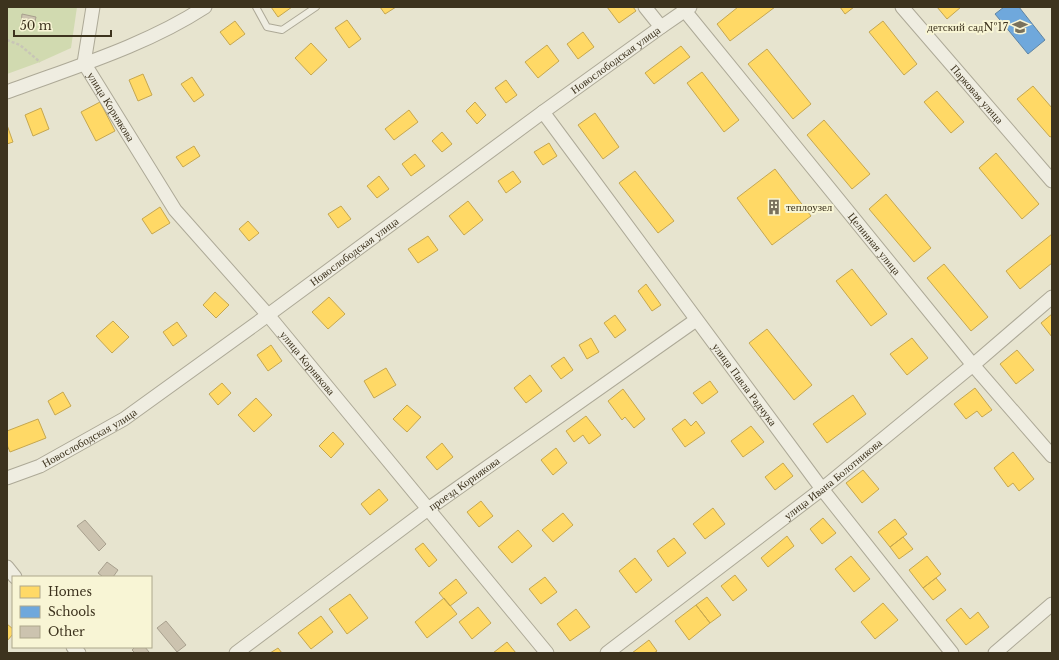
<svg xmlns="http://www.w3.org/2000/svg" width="1059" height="660" font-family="'Libre Baskerville',serif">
<rect width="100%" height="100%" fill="#e7e4cf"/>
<!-- green -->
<path fill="#d1dab0" d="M7 7H77L71 48 40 62 7 74Z"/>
<!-- homes -->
<path fill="#ffd966" stroke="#c5a750" d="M271 7H292L278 17Z
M380 7H396L385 14Z
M607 7H633L636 11 619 23Z
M738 7H775L730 41 717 24Z
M840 7H854L845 14Z
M937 7H961L947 19Z
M347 20 361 39 349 48 335 28Z
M235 21 245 34 230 45 220 32Z
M883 21 917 64 904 75 869 32Z
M583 32 594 47 578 59 567 44Z
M311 43 327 60 311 75 295 58Z
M547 45 559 61 538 78 525 62Z
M681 46 690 57 654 84 645 73Z
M767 49 811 104 793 119 748 64Z
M702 72 739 120 724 132 687 83Z
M143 74 152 95 138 101 129 80Z
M192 77 204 95 194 102 181 84Z
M506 80 517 95 506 103 495 88Z
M1033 86 1052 108V136L1050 137 1017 99Z
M937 91 964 122 951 133 924 102Z
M100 102 115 131 96 141 81 112Z
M475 102 486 115 477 124 466 111Z
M41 108 49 129 33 136 25 115Z
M409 110 418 122 394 140 385 129Z
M595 113 619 147 603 159 578 125Z
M824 120 870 174 852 189 807 135Z
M7 125 13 142 7 144Z
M442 132 452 144 442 152 432 141Z
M549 143 557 156 543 165 534 152Z
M194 146 200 156 183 167 176 157Z
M996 153 1039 204 1022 219 979 168Z
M415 154 425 166 411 176 402 164Z
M775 169 811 216 772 245 737 198Z
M513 171 521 182 506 193 498 181Z
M635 171 674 221 658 233 619 183Z
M379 176 389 189 377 198 367 186Z
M886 194 931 248 914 262 869 209Z
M468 201 483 220 464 235 449 216Z
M341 206 351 219 338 228 328 214Z
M160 207 170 223 152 234 142 219Z
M248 221 259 233 249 241 239 229Z
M1052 234V263L1020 289 1006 271Z
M428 236 438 250 418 263 408 249Z
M944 264 988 317 971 331 927 278Z
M852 269 887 314 871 326 836 281Z
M646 284 661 305 652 311 638 291Z
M215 292 229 305 216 318 203 305Z
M329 297 345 314 328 329 312 312Z
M1052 314V337L1041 323Z
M615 315 626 330 615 338 604 323Z
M113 321 129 337 112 353 96 336Z
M177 322 187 336 173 346 163 332Z
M767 329 812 385 794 400 749 343Z
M591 338 599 352 587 359 579 345Z
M912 338 928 358 907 375 890 354Z
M271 345 282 361 268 371 257 355Z
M1017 350 1034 370 1016 384 1000 364Z
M564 357 573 370 561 379 551 366Z
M386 368 396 385 374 398 364 381Z
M530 375 542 391 526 403 514 388Z
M710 381 718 392 702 404 693 393Z
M222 383 231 393 218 405 209 394Z
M975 388 992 410 982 417 977 411 966 419 954 404Z
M623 389 645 419 634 428 625 417 622 420 608 401Z
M63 392 71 406 55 415 48 401Z
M853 395 866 414 827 443 813 424Z
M256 398 272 415 254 432 238 415Z
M407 405 421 417 407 432 393 419Z
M586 416 601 435 589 444 583 435 574 442 566 431Z
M38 419 46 438 10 452 7 445V431Z
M685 419 691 426 696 421 705 433 685 447 672 429Z
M751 426 764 442 743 457 731 441Z
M333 432 344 444 331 458 319 446Z
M442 443 453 457 437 470 426 457Z
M556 448 567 463 553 475 541 460Z
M1013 452 1034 479 1019 491 1013 483 1008 487 994 468Z
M783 463 793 476 775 490 765 477Z
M863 470 879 489 862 503 846 483Z
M379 489 388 500 370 515 361 504Z
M481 501 493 516 479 527 467 512Z
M713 508 725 524 705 539 693 524Z
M563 513 573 525 553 542 542 530Z
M823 518 836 533 822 544 810 529Z
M895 519 907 534 890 547 878 532Z
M518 530 532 546 512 563 498 547Z
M787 536 794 546 768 567 761 558Z
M903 537 913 549 899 559 890 547Z
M674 538 686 553 668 567 657 551Z
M423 543 437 560 429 567 415 549Z
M851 556 870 579 854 592 835 569Z
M927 556 941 574 923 588 909 570Z
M635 558 652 580 636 593 619 571Z
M735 575 747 590 733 601 721 586Z
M545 577 557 592 541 604 529 589Z
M936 578 946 590 933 600 923 588Z
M456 579 467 593 450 606 439 593Z
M350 594 368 618 347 634 329 609Z
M707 597 721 615 710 623 696 605Z
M444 598 457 614 427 638 415 622Z
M883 603 898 620 875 639 861 622Z
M696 605 710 623 689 640 675 621Z
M478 607 491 623 472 639 459 622Z
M961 608 970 619 978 612 989 627 966 645 946 620Z
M576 609 590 627 570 641 557 624Z
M321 616 333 632 311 649 298 633Z
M7 624 13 629V634L7 641Z
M649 640 657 651 654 653H632Z
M507 642 516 653H493Z
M278 648 282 653H270Z"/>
<!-- schools -->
<path fill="#6fa8dc" stroke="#6085a3" d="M1004 7H1019L1045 40 1028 54 995 14Z"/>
<!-- building -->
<path fill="#ccc3af" stroke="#a8a08e" d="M22 14 36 17 34 26 21 23Z
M85 520 106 544 99 551 77 526Z
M107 562 118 570 113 577H103L98 573Z
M166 621 186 645 177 652 157 628Z
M135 647H145L149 652 147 653H135L132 650Z"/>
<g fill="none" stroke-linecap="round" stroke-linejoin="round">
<!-- service casing -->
<g stroke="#ada997" stroke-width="8">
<path id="service" d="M256 7 267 27 282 30 316 7"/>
</g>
<!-- minor casing -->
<g stroke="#ada997" stroke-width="15">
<g id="minor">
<path id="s1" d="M93 7 84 63 175 210 268 315 547 653"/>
<path d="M645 7 661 27"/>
<path id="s2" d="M902 7 1052 181"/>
<path id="s3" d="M685 11 973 365 1052 456"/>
<path d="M7 92C74 67 145 46 205 7"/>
<path id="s4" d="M543 112 822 489 952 653"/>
<path id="s5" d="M7 478 40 466 124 419 268 315 543 112 661 27 690 7"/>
<path d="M7 567 15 577"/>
<path d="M73 647 79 653"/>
<path id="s6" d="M236 653 428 509 696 320"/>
<path id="s7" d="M607 653 822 489 973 365 1052 297"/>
<path d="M995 653 1052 604"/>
</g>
</g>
<!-- path -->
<path stroke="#c8c5b7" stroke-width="2.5" stroke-dasharray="3 2" stroke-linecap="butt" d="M7 40 20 45 40 62"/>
<!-- service -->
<use href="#service" stroke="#efede1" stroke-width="6"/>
<!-- minor -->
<use href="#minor" stroke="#efede1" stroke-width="13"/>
</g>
<!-- icons -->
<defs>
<g id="school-bare" transform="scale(1.2)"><path d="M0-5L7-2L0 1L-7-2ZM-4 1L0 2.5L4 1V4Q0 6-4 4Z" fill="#78715c" stroke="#f8f5d5" stroke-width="2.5" paint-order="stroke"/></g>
<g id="building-bare" transform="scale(1.2)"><path d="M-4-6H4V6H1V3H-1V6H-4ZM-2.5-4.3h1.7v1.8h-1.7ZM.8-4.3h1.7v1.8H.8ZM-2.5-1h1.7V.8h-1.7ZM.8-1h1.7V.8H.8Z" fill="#78715c" stroke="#f8f5d5" stroke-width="2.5" paint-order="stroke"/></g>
</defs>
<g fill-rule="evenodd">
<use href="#school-bare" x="1020" y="27"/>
<use href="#building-bare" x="774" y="207"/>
</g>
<g text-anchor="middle" stroke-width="4" stroke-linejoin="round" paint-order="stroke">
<!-- poi labels -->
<g font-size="11" fill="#3d331e" stroke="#f8f5d5" text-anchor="end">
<text x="1008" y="31">детский сад№17</text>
<text x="786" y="211" text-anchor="start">теплоузел</text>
</g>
<!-- street labels -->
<g font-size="11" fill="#3d331e" stroke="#f8f5d5">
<text dy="4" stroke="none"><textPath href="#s5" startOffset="740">Новослободская улица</textPath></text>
<text dy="4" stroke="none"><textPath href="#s2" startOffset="115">Парковая улица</textPath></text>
<text dy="4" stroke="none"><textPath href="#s1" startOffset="108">улица Корнякова</textPath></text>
<text dy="4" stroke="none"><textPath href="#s3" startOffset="300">Целинная улица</textPath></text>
<text dy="4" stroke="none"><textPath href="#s5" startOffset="416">Новослободская улица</textPath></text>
<text dy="4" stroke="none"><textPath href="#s1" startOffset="432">улица Корнякова</textPath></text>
<text dy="4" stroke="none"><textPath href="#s4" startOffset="339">улица Павла Радчука</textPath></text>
<text dy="4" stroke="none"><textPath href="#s5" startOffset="92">Новослободская улица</textPath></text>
<text dy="4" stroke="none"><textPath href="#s7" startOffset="285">улица Ивана Болотникова</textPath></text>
<text dy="4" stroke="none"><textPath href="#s6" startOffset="284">проезд Корнякова</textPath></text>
</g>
</g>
<!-- border -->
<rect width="1059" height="660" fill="none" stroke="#3d331e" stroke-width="16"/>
<!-- legend -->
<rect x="12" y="576" width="140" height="72" fill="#f8f5d5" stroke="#ada78c"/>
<rect x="20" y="586" width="20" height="12" fill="#ffd966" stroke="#ada78c"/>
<text x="48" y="596" font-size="12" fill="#3d331e">Homes</text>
<rect x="20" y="606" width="20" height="12" fill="#6fa8dc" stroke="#ada78c"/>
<text x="48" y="616" font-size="12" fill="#3d331e">Schools</text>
<rect x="20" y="626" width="20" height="12" fill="#ccc3af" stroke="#ada78c"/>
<text x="48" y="636" font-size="12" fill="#3d331e">Other</text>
<!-- scale -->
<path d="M14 30v6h97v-6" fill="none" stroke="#3d331e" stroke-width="2"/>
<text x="20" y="30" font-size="12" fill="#3d331e" stroke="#f8f5d5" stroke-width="3" paint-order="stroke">50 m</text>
</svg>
